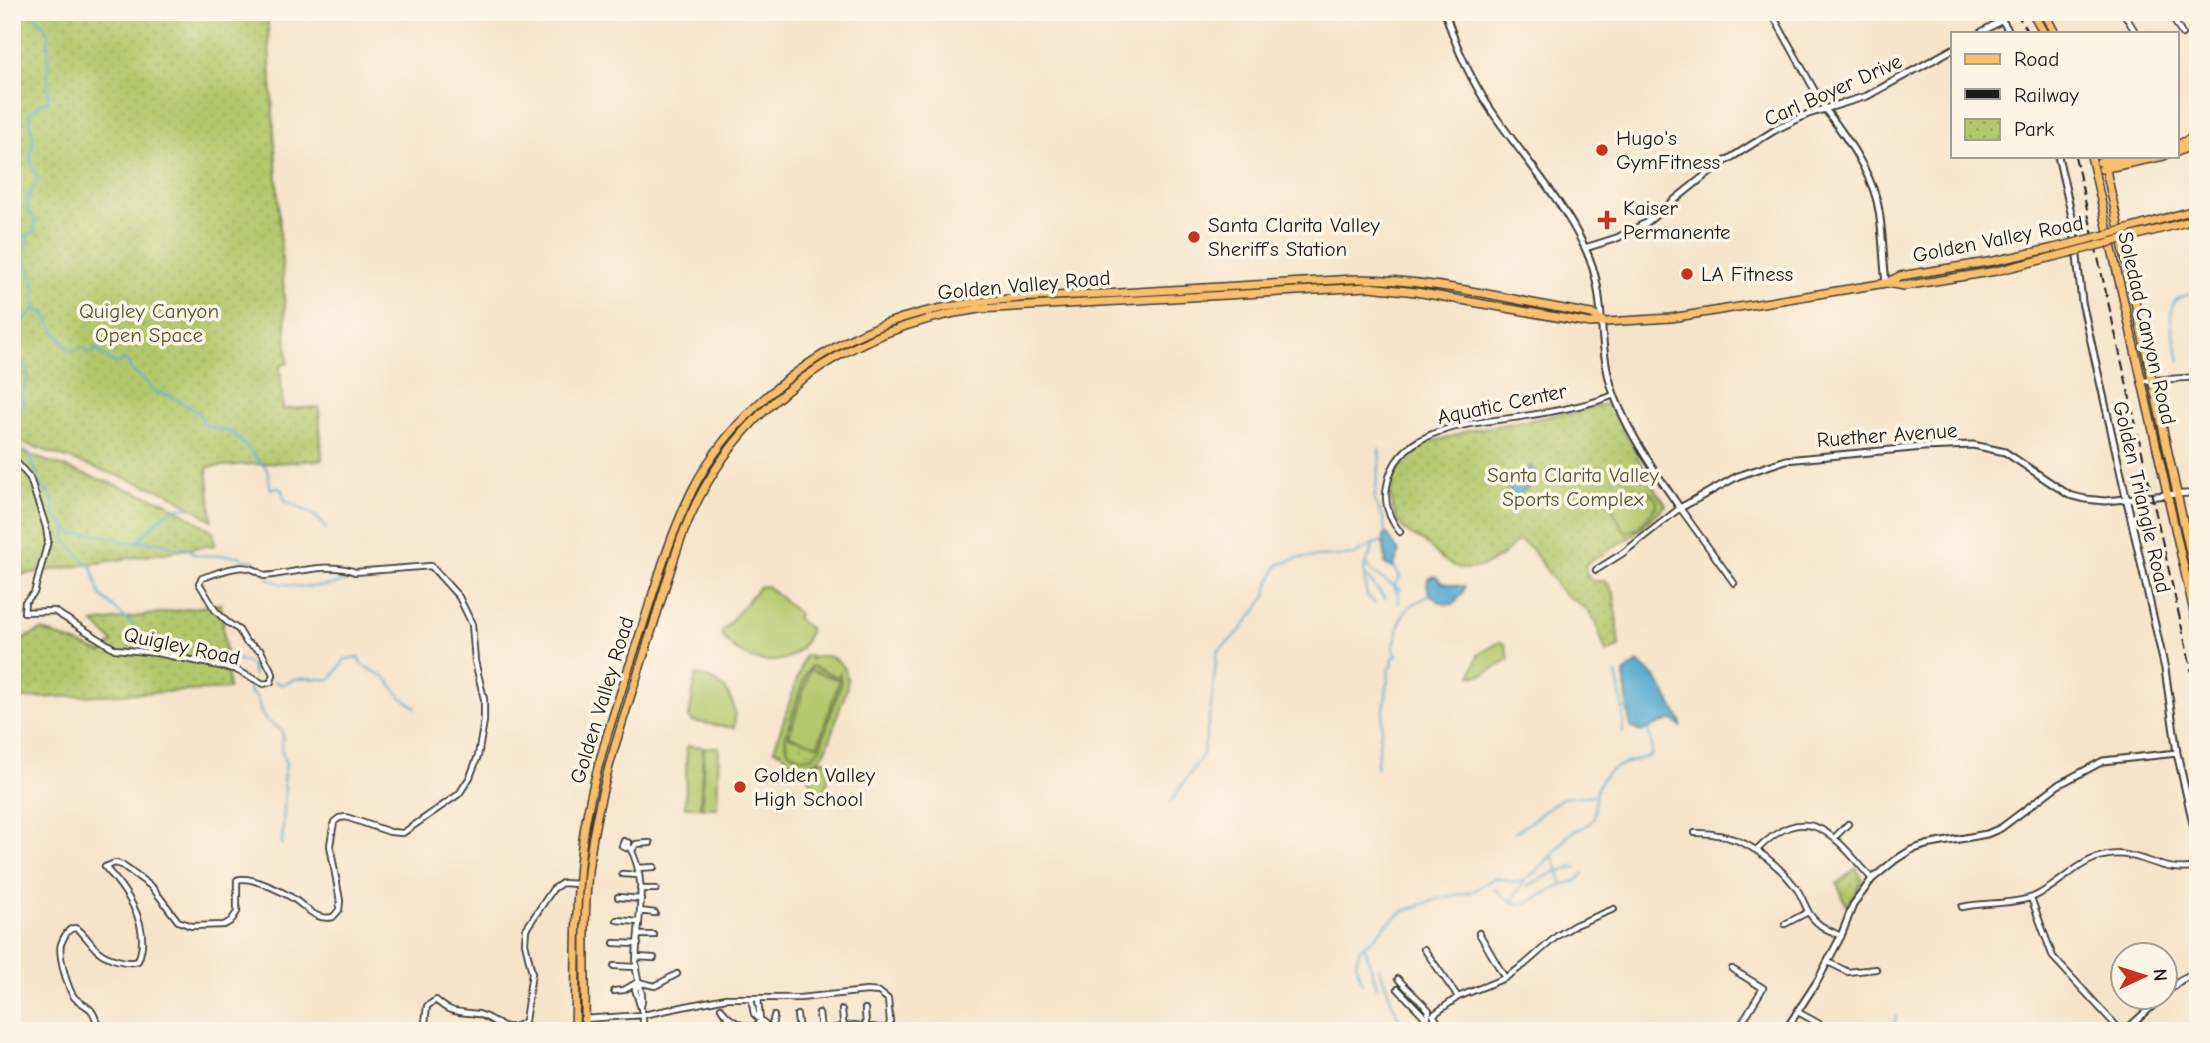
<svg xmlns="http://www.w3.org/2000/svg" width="2210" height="1043" font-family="'Comic Neue',sans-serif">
<defs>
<pattern id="park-dots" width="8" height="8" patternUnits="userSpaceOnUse" patternTransform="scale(1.75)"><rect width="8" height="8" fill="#b3c86c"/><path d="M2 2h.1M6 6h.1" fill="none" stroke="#99ab5d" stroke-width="1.8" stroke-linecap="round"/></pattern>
</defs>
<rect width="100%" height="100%" fill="#fcf5e5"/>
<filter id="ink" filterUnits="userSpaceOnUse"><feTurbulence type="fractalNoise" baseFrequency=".0143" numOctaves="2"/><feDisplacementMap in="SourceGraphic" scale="14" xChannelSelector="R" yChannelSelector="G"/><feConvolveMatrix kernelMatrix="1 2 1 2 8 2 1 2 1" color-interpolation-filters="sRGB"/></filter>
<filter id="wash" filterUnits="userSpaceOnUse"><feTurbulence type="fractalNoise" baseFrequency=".00686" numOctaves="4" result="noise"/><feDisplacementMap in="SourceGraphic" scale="28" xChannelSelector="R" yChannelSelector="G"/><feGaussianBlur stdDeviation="1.57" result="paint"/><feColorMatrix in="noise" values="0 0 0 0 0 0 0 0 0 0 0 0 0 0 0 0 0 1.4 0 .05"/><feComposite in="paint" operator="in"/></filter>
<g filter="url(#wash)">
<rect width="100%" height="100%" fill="#f6e4ca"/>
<!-- park -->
<path fill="url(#park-dots)" stroke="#687244" stroke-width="2" d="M12 12H267L288 363 280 366 283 409 319 407 322 460 207 467 212 520 168 493 12 439Z
M1607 404 1617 417 1652 484 1666 505 1633 535 1585 565C1586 580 1592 582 1606 581L1614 594 1619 647 1606 653 1596 623 1588 611 1561 591 1531 548 1518 540C1502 559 1473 579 1448 563 1439 558 1433 549 1424 542 1419 538 1411 536 1406 531 1381 508 1389 465 1417 448 1426 442 1436 440 1447 438 1455 436 1461 432 1471 430 1503 424 1535 421 1566 412L1570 415 1581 410Z
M12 449 165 502 213 531 215 545 12 576Z
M221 604 229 689 12 699V644L42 630 102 653 113 642 94 623Z
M822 662 834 666 841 677V683L819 751C809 761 798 761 788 751L785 737 805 675 813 665Z
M1856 868 1863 880 1847 906 1837 884Z"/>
<!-- pitch -->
<path fill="#b3c86c" stroke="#687244" stroke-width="2" fill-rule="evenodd" d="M1610 489 1648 491 1657 500V506L1637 529 1627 532C1617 525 1618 510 1605 500Z
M767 586 799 614 796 618 810 629C799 675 741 668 721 633L759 587Z
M1500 642 1505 644 1509 659 1484 674 1475 676 1471 675 1478 655Z
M805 655 810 656V659C825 652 844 658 847 677 849 688 842 702 838 713 832 732 828 767 801 765 791 764 785 758 780 750L779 752 774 750ZM811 666 838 677 840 673 841 683 820 748 812 757 801 758 788 751 785 737 805 675Z
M810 670 839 680 818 745 789 736Z
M696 675C725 680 738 699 734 728L692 721 689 717Z
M687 746 703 747 700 807H685Z
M704 747H719L717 808H702Z
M822 760 832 762 826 788 820 793 807 776 810 766Z"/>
<!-- water -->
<path fill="#53a9d0" stroke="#386276" stroke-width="2" d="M1531 466 1540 478 1516 497 1506 486Z
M1387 534 1399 552 1393 568 1385 564C1387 553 1382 547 1383 536Z
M1435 576 1443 583 1464 587 1463 592 1454 604C1440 606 1422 593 1429 578Z
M1638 662 1656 678 1681 721V727L1672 719 1641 732 1630 727 1624 673Z"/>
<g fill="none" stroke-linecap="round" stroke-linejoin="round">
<!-- stream -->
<path stroke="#53a9d0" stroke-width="2" d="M36 307V311L44 312 53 329 70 350 85 348 87 352 94 353 95 347 112 363H119L123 360 129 362 130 369 144 379 153 391 173 397 199 413 205 425C214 429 223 429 232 433 234 434 263 465 266 468 270 474 268 483 271 489L276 487 282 490 285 500C301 510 314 510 326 529
M12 334 36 307 34 280 26 263 27 235 35 232V218L29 214 27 199C38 176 43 186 30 160L33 139 29 114 40 103 48 102V33L44 25 31 12
M12 356 26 365 29 377C23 387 18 394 24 405L18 417 21 445 24 450 31 454V461L43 487 49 493 53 502 54 516 74 534H98L126 542 154 541 168 544 177 549 187 547 195 555 240 556 243 560H253L265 574
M2180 361C2177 347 2164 311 2176 300 2182 295 2191 294 2198 292
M1379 449 1380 461 1374 500 1384 519 1385 535
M66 528V541C77 549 80 560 92 567L100 595 134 626 144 647 149 648
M139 540C152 527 168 504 188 508
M1373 544C1372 553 1371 554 1367 560 1362 570 1365 585 1367 596L1375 603
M1368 566 1376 575 1401 590
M1394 567 1400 577 1394 586 1399 596V603
M1366 576 1385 599
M268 578C287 589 329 589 348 580
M154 648C173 649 190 634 204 655 214 654 236 658 245 662 254 665 259 675 269 678
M251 666 254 676
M1616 673 1623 710
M252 681 249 691 257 698 261 713 266 720 281 730 283 735 281 749 286 764 283 779 285 789 282 845
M274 681 282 685 295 679 310 678 331 680 345 659 358 657 361 664 387 679 400 696 416 708
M1623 733V710L1627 709
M1376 768 1388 679 1389 669 1393 666 1392 659 1397 655 1393 649C1403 616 1396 610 1431 595
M1170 803 1203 754 1211 707 1217 652 1241 630 1266 597 1268 586 1278 565 1297 558 1354 555 1373 544 1383 541
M1515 833 1562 798 1593 795
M1565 884 1578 880 1584 873
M1527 886 1555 872 1577 867
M1494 889 1512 902 1523 905 1563 884 1552 855
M1512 901 1524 882
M1364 944 1377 987
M1379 967C1389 990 1391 1007 1406 1031
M1362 983 1356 963 1360 948 1374 938 1387 924 1404 911 1441 898 1472 892 1494 878C1502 878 1512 884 1520 882 1533 878 1558 848 1567 837 1574 828 1587 829 1593 819 1597 810 1593 801 1596 792 1603 765 1628 763 1651 756L1652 745 1648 729
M1896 1016 1894 1024 1896 1030"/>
</g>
</g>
<g filter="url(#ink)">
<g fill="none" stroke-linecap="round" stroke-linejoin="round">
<!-- minor casing -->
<g stroke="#3d3a36" stroke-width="8">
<path id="minor" d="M1771 12 1825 109
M2123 12 2136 33
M2169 12 2182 34
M2141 381 2198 377
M12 457 30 478 46 527 48 541 34 593 25 602 24 612 54 611 115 649 157 653 234 669 264 684 271 682 273 674 261 651 246 642 239 630 227 622 215 610 199 583 202 578C224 571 245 559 264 576 290 574 331 561 355 572L431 566 459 597 472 624 475 661 484 699V721L478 756 470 777 459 794 403 833 390 832 346 817 339 818 334 822 330 845 340 901 339 910 333 917C316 921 307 908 294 899 283 892 250 875 237 880V912L231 921 224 925 191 926 178 921 152 887 122 865 115 863 105 867C128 892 152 927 138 961 128 965 105 958 97 950 84 938 74 911 61 944 58 954 67 987 74 997 78 1002 86 1005 91 1010 96 1016 97 1024 99 1031
M2178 494 2198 493
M1400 532C1389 519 1384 503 1387 486 1397 424 1477 424 1525 416 1551 412 1590 405 1614 395
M1596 570 1623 553 1680 508 1734 583
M1695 833C1736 832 1769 854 1794 885 1800 892 1803 901 1807 909 1814 924 1827 930 1841 936
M1835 837 1848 824
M624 841 629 843 626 848 622 846Z
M629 846C651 883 635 928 636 969 637 982 645 993 641 1006
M1757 850C1809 797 1835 837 1872 879
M632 851 636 844 650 843
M638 868 654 867
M622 874 639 875
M640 889H656
M618 897 641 899
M2031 898 2053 957 2121 1031
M1962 907C1985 902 2011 905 2033 897 2060 886 2078 859 2108 855 2141 850 2161 875 2198 867
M640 911 655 913
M617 920 639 922
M1785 924 1808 912
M1479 933 1505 978
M638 935H654
M614 943 638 944
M1424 949 1458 997
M637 957 654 958
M1828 962 1848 972 1876 969
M614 966 637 967
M1732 969 1763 988 1737 1031
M2192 973 2198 985
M1398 979 1429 1010 1427 1020
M638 982 635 989 643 1015V1031
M1398 989 1423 1015 1434 1031
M614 991 624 990 638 982 655 986 677 974
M751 998 754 1014 773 1031
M758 998 760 1020
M721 1008C727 1019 742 1028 754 1027L761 1021
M865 1009 866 1026
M842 1010 844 1031
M1798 1012 1825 1027 1837 1031
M819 1013 821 1030
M797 1015 799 1031
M583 1019 643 1015 726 998H800L867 991 879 992 888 999 890 1022 888 1029 854 1025 814 1031
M424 1031 427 1006 436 1000C452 1015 459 1011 478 1014 495 1018 505 1037 525 1021L532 973 525 943 526 929 553 889 562 883 578 884
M771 1031 774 1016
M1444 1031 1433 1015 1458 997 1505 978 1524 965 1557 936 1575 925 1614 909"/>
</g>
<!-- tertiary casing -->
<g stroke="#3d3a36" stroke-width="9">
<path id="tertiary" d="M1445 12C1456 48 1472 82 1493 113 1524 158 1561 198 1585 248 1607 294 1597 332 1609 378 1619 420 1655 472 1680 508L1738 476 1786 460 1923 447 1973 445 2005 452 2069 495 2085 499 2105 501 2177 494
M1997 12 2010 33
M1980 33 2002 20
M1825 109C1846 136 1874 176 1879 211 1883 234 1883 259 1886 283
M2058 156 2073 221 2082 302 2165 669 2177 753 2198 845
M1585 248 1617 238 1646 223 1713 169 1775 130 1808 114 1867 96 1953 49
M2164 994 2181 980 2198 971
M1785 1031 1818 980 1841 936 1853 905 1872 879 1895 860 1911 850 1926 845 1987 834 2001 828 2058 785 2103 761 2177 753
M2125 1031 2161 998"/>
</g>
<!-- primary casing -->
<g stroke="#3d3a36" stroke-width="10">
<path id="primary" d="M2032 12 2044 33
M2044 12 2055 33
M2177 145 2198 135
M2177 152 2198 143
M2091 156 2198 630
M2103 156 2198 589
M2100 162 2134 156
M2102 169 2164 156
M2128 229 2198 209
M2130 237 2198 219
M1887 283 1904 286 1996 271 2057 256
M575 1031C577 956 573 878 589 805 601 748 621 692 639 637 655 588 669 538 692 491 732 411 818 345 902 318 972 296 1047 297 1120 293 1198 289 1275 283 1353 279 1430 278 1515 301 1592 314L1602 320
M585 1031C586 973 582 913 590 856 600 782 626 712 648 642 660 605 670 567 684 531 733 406 849 327 979 309L1369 287 1416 292 1590 323 1671 318 1886 283 1900 276 1994 261 2054 248"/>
</g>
<!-- minor -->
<use href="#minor" stroke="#fff" stroke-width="4.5"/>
<!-- tertiary -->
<use href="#tertiary" stroke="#fff" stroke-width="5"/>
<!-- primary -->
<use href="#primary" stroke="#f9bf6d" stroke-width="7"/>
<!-- rail -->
<path stroke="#1c1c1c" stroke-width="2" stroke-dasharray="10 5" stroke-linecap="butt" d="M2016 12 2028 33
M2075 156 2198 699"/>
<!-- primary-bridge casing -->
<g stroke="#3d3a36" stroke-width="10" stroke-linecap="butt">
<path id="primary-bridge" d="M2054 248 2128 229
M2057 256 2130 237"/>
</g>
<!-- primary-bridge -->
<use href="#primary-bridge" stroke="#f9bf6d" stroke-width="7"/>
</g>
</g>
<!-- markers -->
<g fill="#c8321e" stroke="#fcf5e5" stroke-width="2.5">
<circle cx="1602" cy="150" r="7"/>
<path d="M1603.5 209.5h7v7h7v7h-7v7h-7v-7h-7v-7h7z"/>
<circle cx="1194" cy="237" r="7"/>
<circle cx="1687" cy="274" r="7"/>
<circle cx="740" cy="787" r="7"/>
</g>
<g text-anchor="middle" stroke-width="7" stroke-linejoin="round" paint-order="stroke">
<!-- street labels -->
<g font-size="21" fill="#1c1c1c" stroke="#fcf5e5">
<text transform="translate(1833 90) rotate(-24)" y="7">Carl Boyer Drive</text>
<text transform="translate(1998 239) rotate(-11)" y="7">Golden Valley Road</text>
<text transform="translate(1024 285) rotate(-5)" y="7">Golden Valley Road</text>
<text transform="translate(2147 328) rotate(77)" y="7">Soledad Canyon Road</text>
<text transform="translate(1502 404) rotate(-12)" y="7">Aquatic Center</text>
<text transform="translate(1887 435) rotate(-4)" y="7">Ruether Avenue</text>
<text transform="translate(2142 497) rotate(77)" y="7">Golden Triangle Road</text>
<text transform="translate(182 646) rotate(12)" y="7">Quigley Road</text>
<text transform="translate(602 700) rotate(-73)" y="7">Golden Valley Road</text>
</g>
<!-- poi labels -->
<g font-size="21" fill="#1c1c1c" stroke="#fcf5e5" text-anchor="start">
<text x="1616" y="145">Hugo's<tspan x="1616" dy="24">GymFitness</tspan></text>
<text x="1623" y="215">Kaiser<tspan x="1623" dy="24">Permanente</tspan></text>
<text x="1208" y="232">Santa Clarita Valley<tspan x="1208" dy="24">Sheriff’s Station</tspan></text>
<text x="1701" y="281">LA Fitness</text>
<text x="754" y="782">Golden Valley<tspan x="754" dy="24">High School</tspan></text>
</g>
<!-- park labels -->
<g font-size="21" fill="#515838" stroke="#fcf5e5">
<text x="149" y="318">Quigley Canyon<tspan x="149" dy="24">Open Space</tspan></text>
<text x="1573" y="482">Santa Clarita Valley<tspan x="1573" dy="24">Sports Complex</tspan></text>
</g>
</g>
<!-- margin -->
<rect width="2210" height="1043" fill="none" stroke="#fcf5e5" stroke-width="42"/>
<!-- legend -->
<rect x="1951" y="32" width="228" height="126" fill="#fcf5e5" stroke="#a29e95" stroke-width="2"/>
<rect x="1965" y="54" width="35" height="10" fill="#f9bf6d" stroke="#a29e95" stroke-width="2"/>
<text x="2014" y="66" font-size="21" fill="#1c1c1c">Road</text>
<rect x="1965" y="89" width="35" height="10" fill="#1c1c1c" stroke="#a29e95" stroke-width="2"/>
<text x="2014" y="102" font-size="21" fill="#1c1c1c">Railway</text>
<rect x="1965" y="119" width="35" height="21" fill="url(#park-dots)" stroke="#a29e95" stroke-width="2"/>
<text x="2014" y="136" font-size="21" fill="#1c1c1c">Park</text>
<!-- north arrow -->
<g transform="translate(2144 976) rotate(86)"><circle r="33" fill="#fcf5e5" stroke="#a29e95" stroke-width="2"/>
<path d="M0-5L12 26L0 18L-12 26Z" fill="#c8321e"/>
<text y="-10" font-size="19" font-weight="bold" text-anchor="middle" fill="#1c1c1c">N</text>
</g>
</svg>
